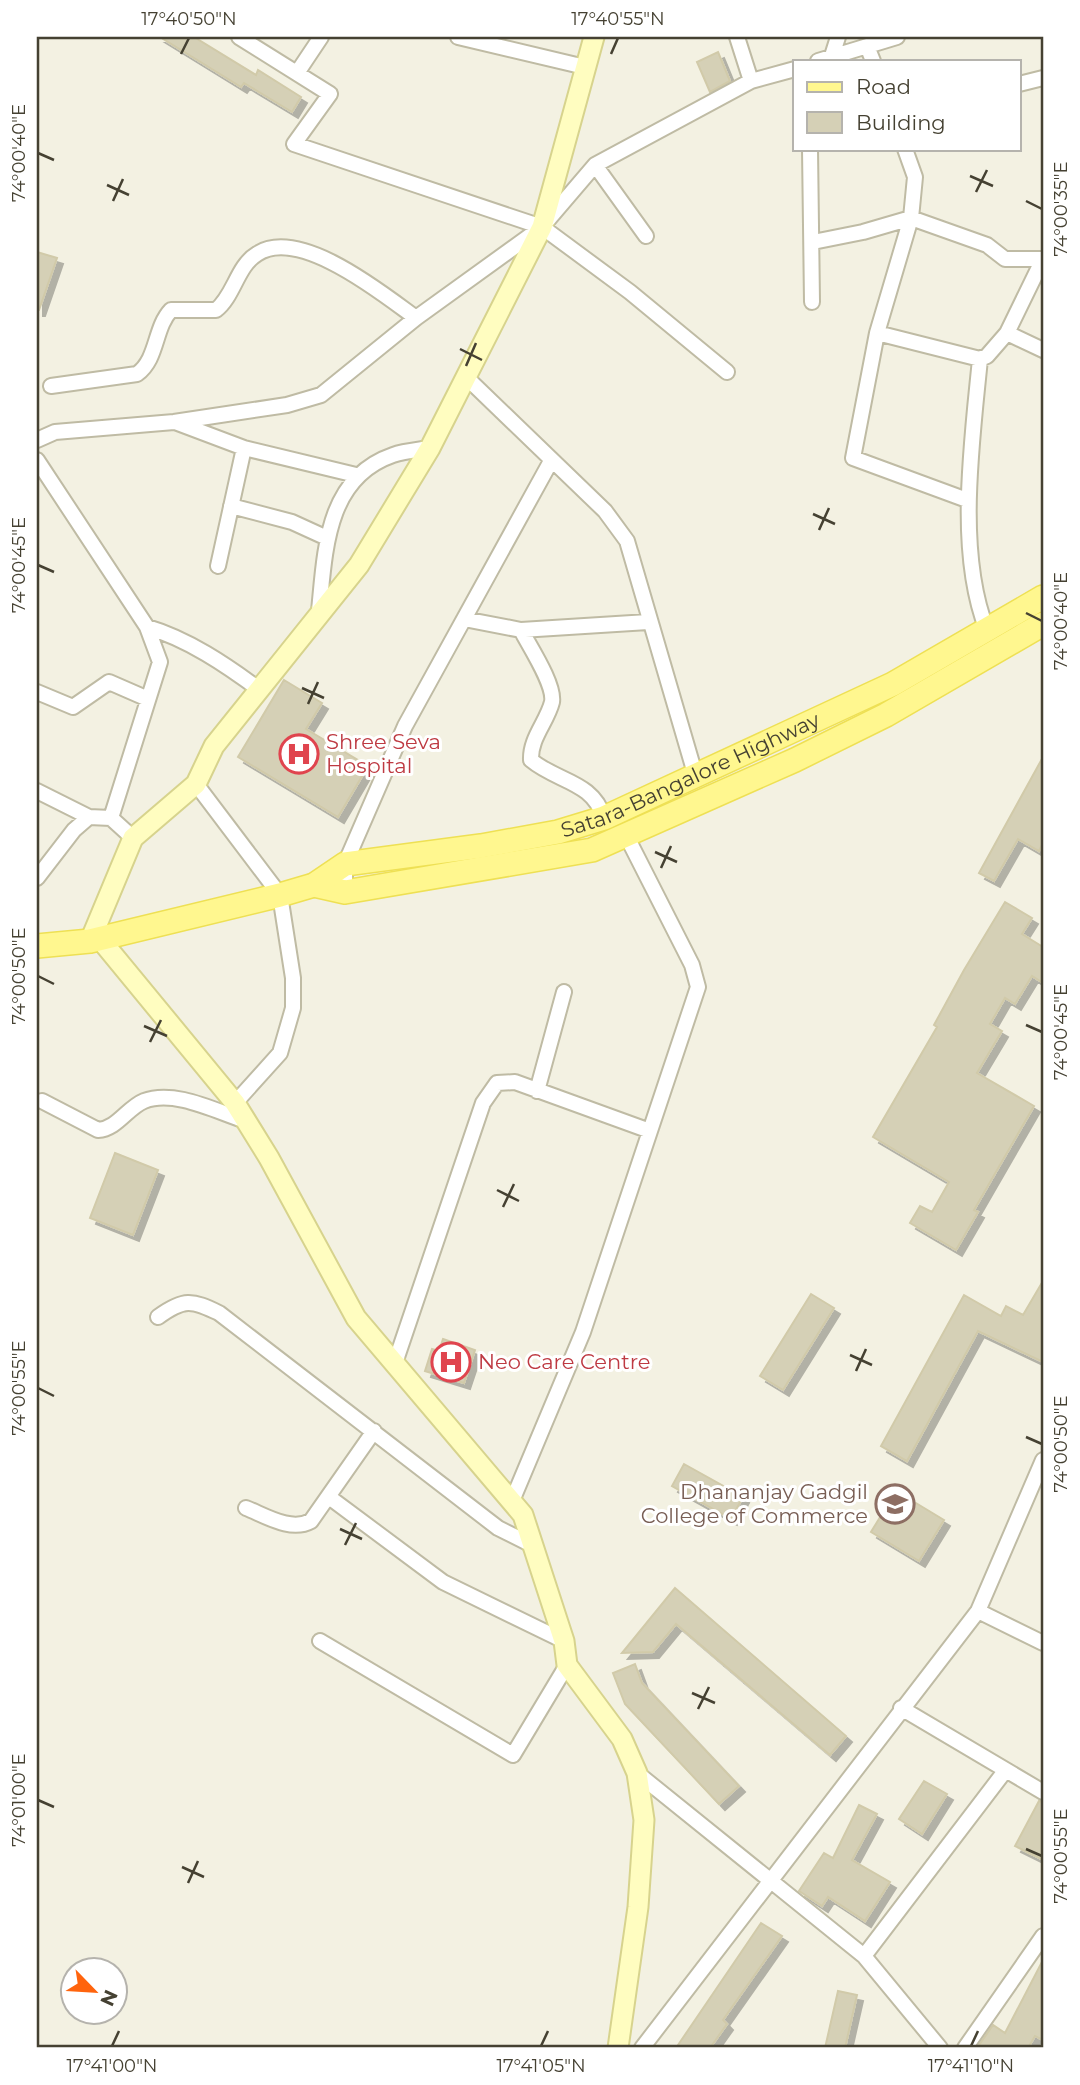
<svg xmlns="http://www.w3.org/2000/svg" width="1080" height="2085" font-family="Montserrat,sans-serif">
<defs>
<filter id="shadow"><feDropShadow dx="6" dy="6" stdDeviation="0" flood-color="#0004"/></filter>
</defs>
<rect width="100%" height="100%" fill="#f3f1e2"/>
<!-- building -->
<path fill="#d5d0b6" stroke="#d1caa9" stroke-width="2" filter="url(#shadow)" d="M160 37H194L256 75 258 70 301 97 292 112 244 83 241 87Z
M718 52 730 81 710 92 697 62Z
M37 252 57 258 39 310H37Z
M284 680 322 703 306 729 368 766 338 817 238 757Z
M1043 757V843L1039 851 1018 839 994 881 979 873Z
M1005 902 1032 918 1022 934 1043 947V983L1032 976 1015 1004 1005 998 990 1024 1002 1031 977 1073 1034 1106 974 1210 978 1212 956 1250 910 1223 920 1206 932 1212 949 1182 873 1137 937 1027 934 1025 964 970Z
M115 1153 158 1170 133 1235 90 1218Z
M1043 1281V1362L978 1331 907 1461 881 1446 964 1295 1001 1316 1006 1306 1023 1315Z
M811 1294 834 1308 783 1390 760 1376Z
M443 1339 475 1350 464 1383 425 1371 432 1349 439 1351Z
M684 1464 743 1497 731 1519 672 1486Z
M896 1491 944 1520 919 1561 871 1532Z
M675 1588 846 1736 830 1755 676 1624 653 1652 622 1653Z
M635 1664 642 1683 739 1786 719 1804 625 1704 613 1673Z
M924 1781 947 1794 922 1834 899 1819Z
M1039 1801 1043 1802V1860L1015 1846Z
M859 1805 877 1814 852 1860 890 1882 865 1921 828 1897 822 1906 799 1891 824 1853 833 1858Z
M761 1923 782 1936 723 2020 727 2024 710 2048H676Z
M1043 1960V2040L1035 2036 1028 2048H977L993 2025 1005 2033Z
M838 1991 857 1995 845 2048H825Z"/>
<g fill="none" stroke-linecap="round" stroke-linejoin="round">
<!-- street casing -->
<g stroke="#bfbba4" stroke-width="18">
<path id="street" d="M239 37 330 94 294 144 542 227 630 292 727 372
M458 37 585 67
M737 37 751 81
M867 46 873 61
M832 56 838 37
M818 61 897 37
M297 73 321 37
M1019 84 1043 78
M810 149 812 302
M905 149 915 177 911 218 877 333 980 359 987 356 1007 333
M595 165 646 236
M813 242 863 232 911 218 987 245 1005 259H1043L1007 333 1043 350
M877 333 853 458 967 500
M980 359C972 442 956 552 987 630
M468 379 605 511 627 541 696 777
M51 386 137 374C158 359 154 328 171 310H216C234 296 237 266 257 254 299 226 383 294 416 318
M175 422 244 448 356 475
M37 440 55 432 174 422 287 405 321 395 416 318 542 227 595 165 751 81 795 69
M37 460 147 627 160 662 111 818 133 838
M231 506 292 522 327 538
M218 566 244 448
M319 611C325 551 326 478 393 455 404 451 418 450 430 448
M464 619 521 630 648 622
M147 627C188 639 226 665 260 690
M521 630C530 647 555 685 552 702 547 722 530 738 531 760 557 782 593 781 604 818
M37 692 73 707 109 682 148 699
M196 784 280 895 293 978V1008L280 1053 235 1103
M37 791 89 817
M37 878 74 830 89 817 111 818
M345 892V864L405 726 551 461
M537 1091 564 992
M42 1101 98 1130C117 1129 127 1108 144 1101 175 1089 217 1112 246 1121
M158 1317C184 1298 192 1300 219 1313L498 1528 532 1545
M395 1363 483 1103 497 1083 515 1082 650 1131
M329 1497 443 1582 564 1641
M512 1501 583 1332 698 987 692 965 627 837
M246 1508C266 1516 291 1532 311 1521L374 1431
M978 1611 1043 1643
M320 1641 513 1755 567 1665
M901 1708 1043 1792
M637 1773 864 1956 940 2048
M864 1956 1005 1771
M642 2048 978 1611 1043 1460
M965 2048 1043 1936"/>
</g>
<!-- secondary casing -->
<g stroke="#d7d38d" stroke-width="23">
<path id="secondary" d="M100 939 235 1103 269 1158 356 1318 523 1515 564 1641 567 1665 622 1739 637 1773 644 1820 638 1907 618 2048
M90 941 133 838 196 784 214 746 359 565 430 448 542 227 594 37"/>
</g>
<!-- primary casing -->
<g stroke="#eee054" stroke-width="26">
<g id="primary">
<path d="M314 885 345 892 592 850 795 760 886 715 1043 624"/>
<path id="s1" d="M37 946 90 941 280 895 314 885 345 864 481 846 558 832 604 818 893 684 1043 597"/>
</g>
</g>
<!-- street -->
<use href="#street" stroke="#fff" stroke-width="14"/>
<!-- secondary -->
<use href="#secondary" stroke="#fffdc0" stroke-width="19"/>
<!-- primary -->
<use href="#primary" stroke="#fff78f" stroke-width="23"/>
</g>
<!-- ticks -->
<path fill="none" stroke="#454132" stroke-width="2.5" d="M181 54 189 38M611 54 618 38M38 153 54 160M970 176 993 186M107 185 129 195M976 192 987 170M113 201 123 179M1026 201 1042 209M460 349 482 360M466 366 476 343M813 514 835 524M819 530 829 508M38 565 54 572M1026 613 1042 621M302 688 324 698M308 704 318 682M655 852 677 862M661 868 671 846M38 976 54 984M1026 1025 1042 1032M144 1026 167 1036M150 1042 161 1020M497 1190 519 1201M503 1207 514 1184M850 1355 872 1365M856 1371 866 1349M38 1388 54 1396M1026 1437 1042 1444M340 1529 362 1539M345 1545 356 1523M692 1693 715 1703M698 1709 709 1687M38 1800 54 1807M1026 1849 1042 1856M182 1867 204 1877M188 1883 198 1861M112 2046 119 2031M541 2046 548 2031M971 2046 978 2031"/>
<!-- icons -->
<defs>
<g id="hospital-ring" transform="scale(2.0125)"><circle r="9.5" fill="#fff" stroke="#e0444e" stroke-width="1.5"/><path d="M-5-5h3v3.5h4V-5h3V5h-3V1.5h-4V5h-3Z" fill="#e0444e"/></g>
<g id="university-ring" transform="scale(2.0125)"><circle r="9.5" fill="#fff" stroke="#8d6e63" stroke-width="1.5"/><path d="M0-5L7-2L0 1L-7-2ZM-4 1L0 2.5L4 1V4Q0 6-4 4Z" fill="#8d6e63"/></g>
</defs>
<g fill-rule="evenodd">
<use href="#hospital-ring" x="299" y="754"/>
<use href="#hospital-ring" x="451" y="1362"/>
<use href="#university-ring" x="895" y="1504"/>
</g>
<g text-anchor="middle" stroke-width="6" stroke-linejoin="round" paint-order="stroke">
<!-- health labels -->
<g font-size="21" fill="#be3a42" stroke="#fff" text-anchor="start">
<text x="326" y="749">Shree Seva<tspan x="326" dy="24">Hospital</tspan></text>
<text x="478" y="1369">Neo Care Centre</text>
</g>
<!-- street labels -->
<g font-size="21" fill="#454132" stroke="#fff">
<text dy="7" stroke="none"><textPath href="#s1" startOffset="681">Satara-Bangalore Highway</textPath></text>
</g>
<!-- education labels -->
<g font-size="21" fill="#785e54" stroke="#fff" text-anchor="end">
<text x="868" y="1499">Dhananjay Gadgil<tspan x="868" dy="24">College of Commerce</tspan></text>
</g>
</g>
<!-- border -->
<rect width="1080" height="2085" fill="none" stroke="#ffffff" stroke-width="77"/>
<!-- legend -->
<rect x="793" y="60" width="228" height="91" fill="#ffffff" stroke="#b5b3ad" stroke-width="2"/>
<rect x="807" y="82" width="35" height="10" fill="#fff78f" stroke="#b5b3ad" stroke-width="2"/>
<text x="856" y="94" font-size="21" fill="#454132">Road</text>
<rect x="807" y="112" width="35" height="21" fill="#d5d0b6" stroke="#b5b3ad" stroke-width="2"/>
<text x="856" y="130" font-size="21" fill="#454132">Building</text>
<!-- north arrow -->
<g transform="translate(94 1991) rotate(115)"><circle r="33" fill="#ffffff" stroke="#b5b3ad" stroke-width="2"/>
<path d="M0-5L12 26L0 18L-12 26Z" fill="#ff640d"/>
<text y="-10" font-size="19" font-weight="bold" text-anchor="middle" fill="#454132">N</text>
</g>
<rect x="38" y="38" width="1004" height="2008" fill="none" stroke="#454132" stroke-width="2.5"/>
<g font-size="18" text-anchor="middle" fill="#454132">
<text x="189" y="25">17°40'50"N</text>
<text x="618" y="25">17°40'55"N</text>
<text transform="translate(19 153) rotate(-90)" y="6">74°00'40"E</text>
<text transform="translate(1061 209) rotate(-90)" y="6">74°00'35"E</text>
<text transform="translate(19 565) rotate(-90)" y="6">74°00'45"E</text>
<text transform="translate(1061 621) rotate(-90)" y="6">74°00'40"E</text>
<text transform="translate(19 976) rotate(-90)" y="6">74°00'50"E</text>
<text transform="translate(1061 1032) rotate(-90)" y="6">74°00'45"E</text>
<text transform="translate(19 1388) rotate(-90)" y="6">74°00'55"E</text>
<text transform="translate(1061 1444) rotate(-90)" y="6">74°00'50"E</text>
<text transform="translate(19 1800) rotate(-90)" y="6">74°01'00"E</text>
<text transform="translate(1061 1856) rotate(-90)" y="6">74°00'55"E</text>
<text x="112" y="2072">17°41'00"N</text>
<text x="541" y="2072">17°41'05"N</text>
<text x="971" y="2072">17°41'10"N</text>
</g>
</svg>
